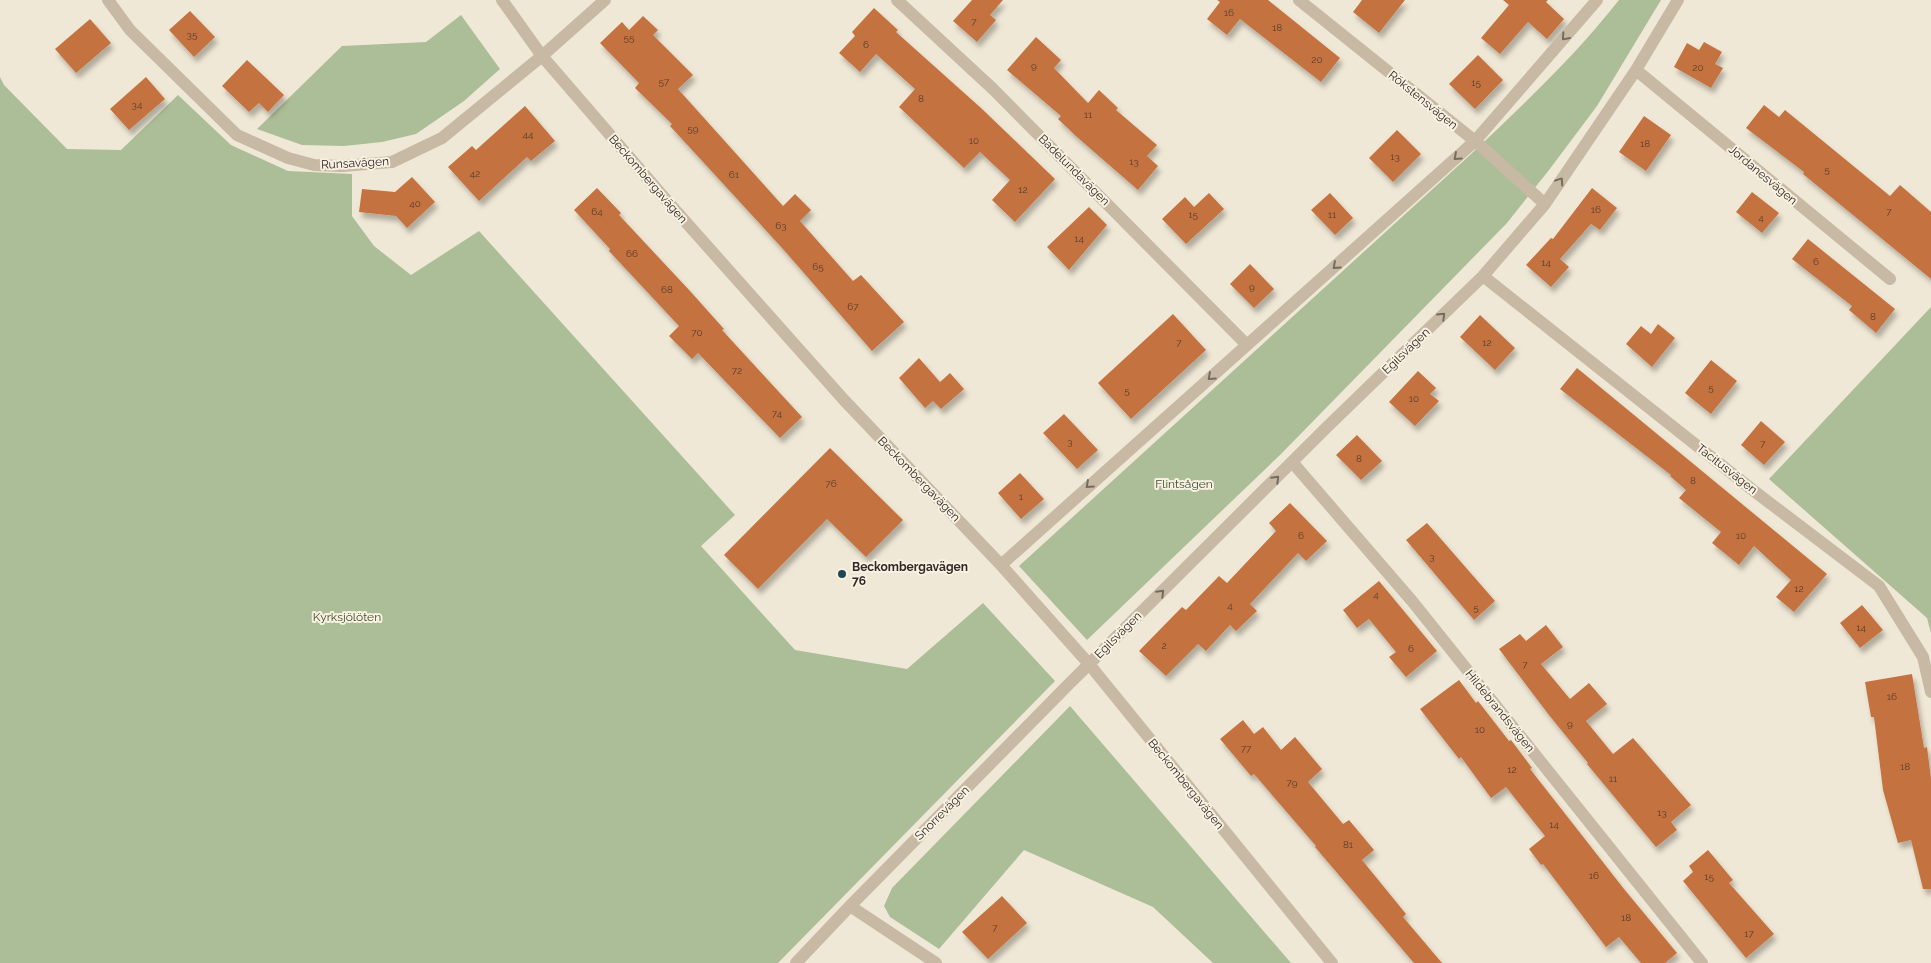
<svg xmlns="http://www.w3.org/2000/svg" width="1931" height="963" font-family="Raleway,sans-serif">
<defs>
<filter id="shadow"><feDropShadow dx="3" dy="5.5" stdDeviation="2.5" flood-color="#0004"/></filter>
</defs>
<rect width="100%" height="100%" fill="#f0e8d6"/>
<!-- green -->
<path fill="#acbe97" d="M1619 0H1661L1597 106 1549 170 1507 223 1281 454 1087 640 1019 566 1470 155C1522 106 1575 56 1619 0Z
M461 15 500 69 464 101 416 134 382 142 344 146 302 145 257 129 342 46 426 42Z
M0 77 4 85 67 149 121 150 178 95 231 145 288 171 352 174V216L374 246 411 275 479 231 735 515 701 546 795 650 907 669 983 603 1055 681 778 963H0Z
M1931 307V633L1927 618 1769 479Z
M1070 706 1291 963H1213L1153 907 1024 850 939 949 890 917 884 906 892 888Z"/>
<!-- building -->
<path fill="#c47340" filter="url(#shadow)" d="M972 0H1003L990 15 996 20 977 42 953 21Z
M1217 0H1268L1340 58 1321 82 1240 19 1227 35 1207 19 1220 2Z
M1362 0H1405L1379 33 1353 12Z
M1503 0H1548L1546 2 1564 19 1547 39 1528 22 1500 54 1481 38 1509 5Z
M874 8 898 30 896 32 981 108 1055 179 1015 222 992 200 1010 180 980 152 964 168 899 107 915 89 876 54 860 72 839 53 855 36 852 32Z
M190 11 215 37 194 57 169 30Z
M643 16 658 30 653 35 693 75 678 89 783 206 795 194 811 210 800 221 853 281 861 275 904 322 872 351 783 249 670 126 672 124 635 88 639 83 600 43 622 22 629 30Z
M90 19 111 43 76 73 55 49Z
M1036 37 1061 60 1054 68 1088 103 1099 90 1118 108 1116 110 1157 145 1147 156 1158 166 1138 190 1077 137 1058 119 1061 116 1007 70Z
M1704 42 1722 52 1715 64 1723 68 1711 88 1674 67 1687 43 1699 50Z
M1478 55 1503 80 1475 109 1449 84Z
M247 60 284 95 268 112 259 103 249 112 222 86Z
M146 77 165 99 129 130 110 109Z
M1764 105 1779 117 1785 110 1890 196 1900 185 1931 212V279L1803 174 1804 172 1746 128Z
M525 106 555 141 531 161 527 157 479 201 448 167 472 146 476 150Z
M1644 116 1671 135 1646 171 1619 152Z
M1397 130 1421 154 1393 182 1369 158Z
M412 177 435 202 407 228 396 216 359 212 362 189 395 192Z
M597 188 621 213 619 215 690 291 724 329 722 330 802 417 780 438 698 353 692 359 669 336 679 326 609 251 610 249 574 210Z
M1592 188 1617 208 1600 230 1591 224 1560 259 1569 267 1551 287 1526 265 1551 238 1553 239Z
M1752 192 1779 213 1762 233 1736 212Z
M1209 193 1224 209 1186 244 1162 219 1185 197 1194 207Z
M1330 193 1353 218 1335 235 1311 210Z
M1089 207 1107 225 1069 270 1047 247Z
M1808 239 1895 309 1876 333 1849 310 1852 306 1792 259Z
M1250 264 1274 289 1254 308 1230 284Z
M1173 314 1206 350 1131 419 1098 383Z
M1480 315 1515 348 1495 370 1460 337Z
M1658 324 1675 338 1652 367 1626 344 1641 326 1651 334Z
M919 358 940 382 950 373 964 389 941 409 933 401 925 408 899 378Z
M1711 360 1737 381 1711 414 1685 393Z
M1577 368 1827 574 1794 612 1776 597 1791 580 1754 546 1739 565 1712 543 1721 532 1679 498 1686 490 1670 476 1671 475 1560 389Z
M1418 371 1436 388 1430 394 1439 401 1415 426 1389 402Z
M1064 414 1098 450 1077 469 1043 433Z
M1761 421 1785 442 1764 465 1741 445Z
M1357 435 1382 461 1361 480 1336 455Z
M830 448 903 520 866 557 827 519 758 589 724 555Z
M1020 473 1044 499 1021 519 998 493Z
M1290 503 1327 541 1306 561 1298 553 1250 604 1257 611 1236 631 1230 625 1206 651 1198 644 1166 676 1139 651 1182 607 1186 610 1219 576 1227 583 1276 531 1269 523Z
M1427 523 1495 601 1474 620 1406 540Z
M1379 581 1437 651 1406 677 1389 657 1396 652 1369 619 1357 628 1343 610Z
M1862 605 1883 630 1860 648 1840 623Z
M1546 625 1563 647 1541 664 1570 699 1589 683 1607 704 1586 721 1613 754 1633 738 1691 805 1671 822 1677 830 1656 847 1587 764 1588 763 1549 715 1499 649 1520 634 1526 641Z
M1912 674 1924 748 1927 747 1931 779V889H1923L1911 840 1898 843 1883 790 1874 717H1871L1865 682Z
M1459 680 1476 703 1478 701 1509 741 1511 740 1532 768 1530 769 1624 889 1677 953 1665 963H1641L1619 937 1606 947 1543 864 1541 865 1529 849 1545 836 1506 787 1491 798 1461 757 1459 759 1420 709Z
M1243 720 1254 734 1263 727 1281 750 1295 737 1322 769 1308 782 1343 824 1349 820 1374 850 1362 860 1406 914 1403 917 1442 963H1414L1315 847 1316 846 1254 774 1251 776 1220 739Z
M1708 850 1733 880 1729 883 1774 934 1746 958 1683 881 1693 872 1689 866Z
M1002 896 1027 923 988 959 962 932Z"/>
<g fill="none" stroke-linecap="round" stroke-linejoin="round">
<!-- minor -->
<path stroke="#c7b9a3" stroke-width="12" d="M108 0 130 30 237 135 288 158 314 165 342 166 392 162 442 138 542 56 605 0
M502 0 542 56 668 202 844 400 1001 565 1089 664 1332 963
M897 0 993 89 1247 345
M1299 0 1475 141 1545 204
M1636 70 1890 279
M1483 276 1754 491 1879 586 1923 657 1931 692
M1293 463 1412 601 1702 963
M1001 565 1475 141 1597 0
M850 906 936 963
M796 963 850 906 1066 687 1327 427 1483 276 1545 204 1636 70 1678 0"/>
</g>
<!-- one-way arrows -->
<defs><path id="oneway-chevron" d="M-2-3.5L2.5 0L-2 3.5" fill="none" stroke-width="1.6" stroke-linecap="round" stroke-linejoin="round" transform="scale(1.25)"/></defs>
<g stroke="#756b5e">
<use href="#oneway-chevron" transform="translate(1565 37) rotate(131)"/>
<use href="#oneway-chevron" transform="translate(1457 157) rotate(138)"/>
<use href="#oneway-chevron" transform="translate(1560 181) rotate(-56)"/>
<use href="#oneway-chevron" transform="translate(1336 266) rotate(138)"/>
<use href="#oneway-chevron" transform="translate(1442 316) rotate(-44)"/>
<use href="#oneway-chevron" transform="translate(1211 377) rotate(138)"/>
<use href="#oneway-chevron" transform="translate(1276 479) rotate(-45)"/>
<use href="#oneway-chevron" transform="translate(1089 485) rotate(138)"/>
<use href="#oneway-chevron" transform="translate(1161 593) rotate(-45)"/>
</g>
<!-- markers -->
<circle fill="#1c4753" stroke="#f8f1e2" stroke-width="2" cx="842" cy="574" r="5"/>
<g text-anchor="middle" stroke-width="4" stroke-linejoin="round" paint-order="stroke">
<!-- number labels -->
<g font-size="10" fill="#563d2c">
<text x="1229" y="16">16</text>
<text x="974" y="25">7</text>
<text x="1277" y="31">18</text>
<text x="192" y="38">35</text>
<text x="629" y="41">55</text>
<text x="866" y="48">6</text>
<text x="1317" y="63">20</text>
<text x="1034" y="69">9</text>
<text x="1698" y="71">20</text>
<text x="664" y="85">57</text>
<text x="1476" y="86">15</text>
<text x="921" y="102">8</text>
<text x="137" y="108">34</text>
<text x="1088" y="118">11</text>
<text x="693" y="132">59</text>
<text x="528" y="138">44</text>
<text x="974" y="144">10</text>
<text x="1645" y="147">18</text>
<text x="1395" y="160">13</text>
<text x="1134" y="165">13</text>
<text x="1827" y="173">5</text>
<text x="475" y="177">42</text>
<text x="734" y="178">61</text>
<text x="1023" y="193">12</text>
<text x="415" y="207">40</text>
<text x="1596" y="213">16</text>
<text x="597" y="215">64</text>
<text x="1889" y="215">7</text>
<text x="1193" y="218">15</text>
<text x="1332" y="218">11</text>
<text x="1761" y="221">4</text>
<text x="781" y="229">63</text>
<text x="1079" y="242">14</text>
<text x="632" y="257">66</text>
<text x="1816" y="265">6</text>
<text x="1546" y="266">14</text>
<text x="818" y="270">65</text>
<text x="1252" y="290">9</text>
<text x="667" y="293">68</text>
<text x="853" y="310">67</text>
<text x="1873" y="320">8</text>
<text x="697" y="336">70</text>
<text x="1179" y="346">7</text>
<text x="1487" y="346">12</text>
<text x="737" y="374">72</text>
<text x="1711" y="391">5</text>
<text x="1127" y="394">5</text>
<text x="1414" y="402">10</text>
<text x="777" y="417">74</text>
<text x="1070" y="445">3</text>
<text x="1763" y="447">7</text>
<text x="1359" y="462">8</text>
<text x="1693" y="484">8</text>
<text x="831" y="487">76</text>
<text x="1021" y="500">1</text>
<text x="1301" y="539">6</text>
<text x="1741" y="539">10</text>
<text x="1432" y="560">3</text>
<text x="1799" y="592">12</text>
<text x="1376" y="598">4</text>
<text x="1230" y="609">4</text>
<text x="1476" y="611">5</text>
<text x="1861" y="631">14</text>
<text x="1164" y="649">2</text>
<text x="1411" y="652">6</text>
<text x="1525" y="668">7</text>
<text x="1892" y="700">16</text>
<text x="1570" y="727">9</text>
<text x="1480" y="733">10</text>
<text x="1246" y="752">77</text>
<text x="1905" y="770">18</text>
<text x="1512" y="773">12</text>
<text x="1613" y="782">11</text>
<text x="1292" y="786">79</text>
<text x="1662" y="816">13</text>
<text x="1554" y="828">14</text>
<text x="1348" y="848">81</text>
<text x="1594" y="879">16</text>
<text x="1709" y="880">15</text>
<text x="1626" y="921">18</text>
<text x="995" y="931">7</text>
<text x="1749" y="937">17</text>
</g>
<!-- street labels -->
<g font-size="12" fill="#322b25" stroke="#f8f1e2">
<text transform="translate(1423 100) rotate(39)" y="4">Rökstensvägen</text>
<text transform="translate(355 163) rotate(-3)" y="4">Runsavägen</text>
<text transform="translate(1074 170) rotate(45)" y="4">Badelundavägen</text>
<text transform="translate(1763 175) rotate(40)" y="4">Jordanesvägen</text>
<text transform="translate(648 179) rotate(49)" y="4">Beckombergavägen</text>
<text transform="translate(1406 351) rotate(-44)" y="4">Egilsvägen</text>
<text transform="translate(1727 469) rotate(38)" y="4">Tacitusvägen</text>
<text transform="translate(919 479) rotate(46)" y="4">Beckombergavägen</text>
<text transform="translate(1118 635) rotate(-45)" y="4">Egilsvägen</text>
<text transform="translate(1500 711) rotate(51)" y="4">Hildebrandsvägen</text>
<text transform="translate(1186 784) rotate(51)" y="4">Beckombergavägen</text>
<text transform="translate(942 813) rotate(-45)" y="4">Snorrevägen</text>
</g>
<!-- park labels -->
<g font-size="12" fill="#3c5029" stroke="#f8f1e2">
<text x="1184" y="488">Flintsågen</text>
<text x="347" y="621">Kyrksjölöten</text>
</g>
<!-- poi labels -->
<g font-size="12" font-weight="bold" fill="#322b25" stroke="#f8f1e2" text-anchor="start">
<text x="852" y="571">Beckombergavägen<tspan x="852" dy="14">76</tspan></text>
</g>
</g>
</svg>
